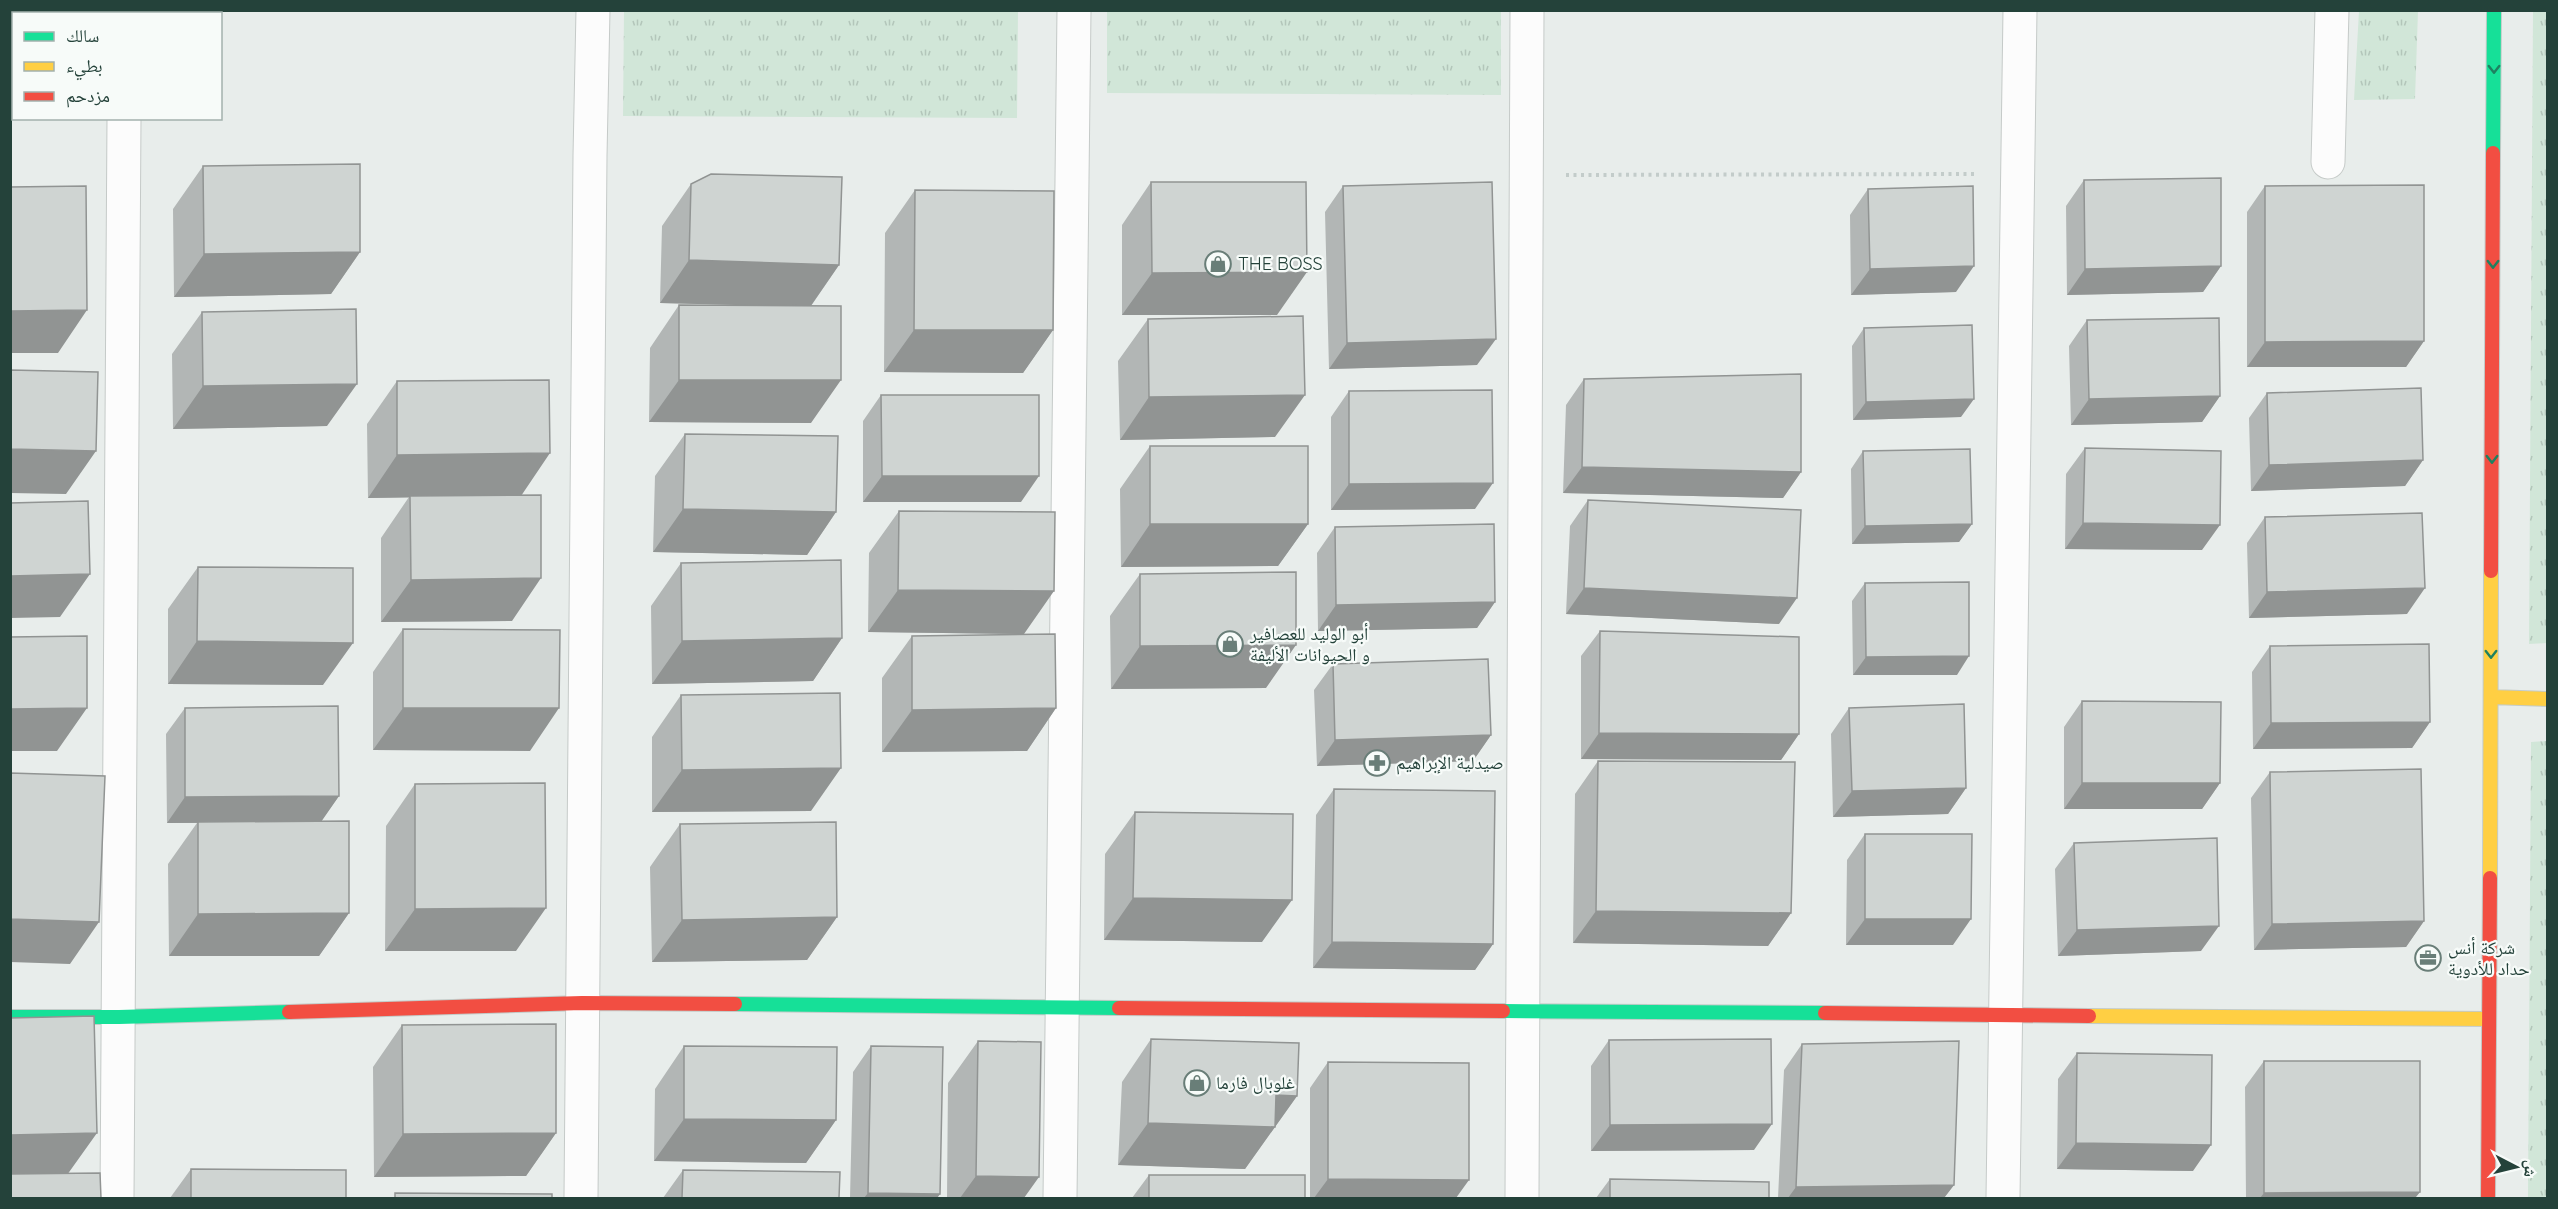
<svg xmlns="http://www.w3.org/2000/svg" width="2558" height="1209" font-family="Quicksand,'Noto Naskh Arabic',sans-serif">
<defs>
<pattern id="grass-tufts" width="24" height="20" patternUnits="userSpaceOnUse" patternTransform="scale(1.5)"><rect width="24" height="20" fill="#d1e6d8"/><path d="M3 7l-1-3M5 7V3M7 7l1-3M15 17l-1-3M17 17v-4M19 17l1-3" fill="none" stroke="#b3c6ba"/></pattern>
</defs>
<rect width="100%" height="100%" fill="#e8edeb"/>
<!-- grass -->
<path fill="url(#grass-tufts)" d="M2547 10 2548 643 2529 644 2533 11Z
M10 11H80V14H14L13 116H10Z
M624 11H1018L1017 118 623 116Z
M1107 11H1501V95L1107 93Z
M2359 11H2418L2415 99 2354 100Z
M2547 741 2548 1198H2528L2531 742Z"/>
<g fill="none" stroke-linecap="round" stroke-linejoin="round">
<!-- street casing -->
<g stroke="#c5cac8" stroke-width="35">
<path id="street" d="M124 14V10
M2328 162 2332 10
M117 1198 124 118
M581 1198 590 156 593 10
M1060 1198 1074 10
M1522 1198 1527 10
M2003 1198 2020 10"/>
</g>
<!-- fast casing -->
<g stroke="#c3cbc8" stroke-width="16">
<path id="fast" d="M2493 153 2494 10
M735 1004 1119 1008
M1503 1011 1825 1013
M10 1017H119L289 1012"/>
</g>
<!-- slow casing -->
<g stroke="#c3cbc8" stroke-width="16">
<path id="slow" d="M2491 697 2548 699
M2490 878 2491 571
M2089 1016 2489 1019"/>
</g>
<!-- jam casing -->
<g stroke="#c3cbc8" stroke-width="16">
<path id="jam" d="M2491 571 2493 153
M1119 1008 1503 1011
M289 1012 582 1003 735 1004
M1825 1013 2089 1016
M2488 1198 2490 878"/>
</g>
<!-- path -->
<path stroke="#c3ccca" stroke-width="4" stroke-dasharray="3 4.5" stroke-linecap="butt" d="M1566 175 1978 174"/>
<!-- street -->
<use href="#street" stroke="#fcfcfc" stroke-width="33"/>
<!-- fast -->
<use href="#fast" stroke="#16e098" stroke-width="14"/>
<!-- slow -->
<use href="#slow" stroke="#ffcf43" stroke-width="14"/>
<!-- jam -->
<use href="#jam" stroke="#f24e42" stroke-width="14"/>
</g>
<!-- wall -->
<path fill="#b2b6b5" d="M203 166 360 252 331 294 174 297 173 209Z
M2084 180 2221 266 2203 292 2067 295 2066 206Z
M1151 182 1277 315H1122V225Z
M691 184 839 265 811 306V423L649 422 650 348 679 305H752L660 303 662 226Z
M1343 186 1477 365 1329 369 1325 212Z
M2265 186 2424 341 2406 367H2247V212Z
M1868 189 1956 292 1851 295 1850 215Z
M915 190 1053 330 1023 373 884 372 885 233Z
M202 312 327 426 173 429 172 354Z
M1148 319 1275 437 1120 440 1118 361Z
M2087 320 2220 396 2202 422 2071 425 2069 346Z
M1864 328 1961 417 1853 420 1852 346Z
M1584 379 1801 472 1783 498 1563 493 1566 405Z
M397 381 521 495 512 621 381 622V538L409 497 368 498 367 424Z
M1349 391 1475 509 1331 510V417Z
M2267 393 2423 460 2405 486 2251 491 2249 418Z
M881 395 1021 502H863V421Z
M685 434 836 512 807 555 653 552 655 476Z
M1150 446 1308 524 1278 566 1121 567 1120 489Z
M2085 448 2202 550 2065 549 2066 474Z
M1863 451 1972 524 1959 542 1852 544 1851 469Z
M1588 500 1779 624 1566 614 1570 526Z
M899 511 1024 634 868 632 869 553Z
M2265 517 2407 614 2249 618 2247 543Z
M1335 527 1495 602 1477 628 1318 631 1317 553Z
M681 563 842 638 813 681 652 684 651 606Z
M198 567 323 685 168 684V609Z
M1140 574 1266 688 1111 689 1110 616Z
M1865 583 1957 675H1853L1852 601Z
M403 629 530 751 373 750V672Z
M1600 631 1799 734 1781 760 1581 759V656Z
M912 636 1056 708 1027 751 882 752V678Z
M2270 646 2430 722 2412 748 2253 749 2252 672Z
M1333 664 1491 735 1473 761 1317 766 1314 690Z
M681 695 811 811 652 812V737Z
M2082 701 2220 783 2202 809H2064V727Z
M185 708 339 796 321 821 349 913 319 956H169L168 864 197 823H167L166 734Z
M1849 708 1966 788 1948 814 1833 817 1831 734Z
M1598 761 1791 913 1768 946 1573 943 1575 794Z
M2270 772 2424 921 2406 947 2254 950 2251 798Z
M415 784 516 951H385L386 826Z
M1334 789 1493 944 1475 970 1313 968 1316 815Z
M1135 812 1262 942 1104 940 1105 854Z
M680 824 837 917 807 960 652 962 650 867Z
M1865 834 1953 945H1846L1847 860Z
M2074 843 2201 951 2058 956 2055 869Z
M402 1025 556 1133 526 1176 374 1177 373 1067Z
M1151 1039 1297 1096 1245 1169 1118 1165 1122 1082Z
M1609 1040 1754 1150 1591 1151V1066Z
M978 1041 1024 1198H947L948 1083Z
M1802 1044 1954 1185 1944 1198H1778L1784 1070Z
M684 1046 836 1120 806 1163 654 1161 655 1089Z
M871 1046 940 1194 937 1198H850L853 1072Z
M2077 1053 2193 1171 2057 1169 2058 1079Z
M2264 1061 2420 1192 2415 1198H2246L2245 1087Z
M1328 1062 1456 1198H1310V1088Z
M191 1169 346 1198H170Z
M683 1170 839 1198H663Z
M1149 1175 1305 1198H1132Z
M1610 1179 1769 1198H1596Z"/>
<!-- shaded-wall -->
<path fill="#919493" d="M360 252 331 294 174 297 204 254Z
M689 260 839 265 810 307 660 303Z
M1974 266 1956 292 1851 295 1870 269Z
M2221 266 2203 292 2067 295 2085 269Z
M1307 272 1277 315H1122L1152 273Z
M87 310 58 353H10V311Z
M914 330H1053L1023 373 884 372Z
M1496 339 1477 365 1329 369 1347 343Z
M2424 341 2406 367H2247L2265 342Z
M679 380H841L811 423 649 422Z
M357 384 327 426 173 429 203 386Z
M1305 395 1275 437 1120 440 1149 397Z
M2220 396 2202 422 2071 425 2089 399Z
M1974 399 1961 417 1853 420 1866 402Z
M10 449 96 451 66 494 10 493Z
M550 453 521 496 368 498 397 455Z
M2423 460 2405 486 2251 491 2269 465Z
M1582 467 1801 472 1783 498 1563 493Z
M882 476H1039L1021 502H863Z
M1493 483 1475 509 1331 510 1349 484Z
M683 509 836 512 807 555 653 552Z
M2083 523 2220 525 2202 550 2065 549Z
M1150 524H1308L1278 566 1121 567Z
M1972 524 1959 542 1852 544 1865 526Z
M90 574 60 617 10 618V576Z
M541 578 512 621 381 622 411 580Z
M1584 588 1797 598 1779 624 1566 614Z
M2425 588 2407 614 2249 618 2267 592Z
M898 590 1054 591 1024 634 868 632Z
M1495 602 1477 628 1318 631 1336 605Z
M842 638 813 681 652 684 682 641Z
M197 641 353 643 323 685 168 684Z
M1296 645 1266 688 1111 689 1140 646Z
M1969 656 1957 675H1853L1866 657Z
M87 708 57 751H10V709Z
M403 708H559L530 751 373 750Z
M1056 708 1027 751 882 752 912 710Z
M2430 722 2412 748 2253 749 2271 723Z
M1599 733 1799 734 1781 760 1581 759Z
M1491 735 1473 761 1317 766 1335 740Z
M841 768 811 811 652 812 682 770Z
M2082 783H2220L2202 809H2064Z
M1966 788 1948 814 1833 817 1852 791Z
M339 796 321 822 167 823 185 797Z
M1133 898 1292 900 1262 942 1104 940Z
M546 908 516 951H385L415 909Z
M1596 911 1791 913 1768 946 1573 943Z
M349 913 319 956H169L198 914Z
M837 917 807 960 652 962 682 920Z
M10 919 99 922 70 964 10 962Z
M1865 919H1971L1953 945H1846Z
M2424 921 2406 947 2254 950 2272 924Z
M2219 926 2201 951 2058 956 2077 930Z
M1332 942 1493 944 1475 970 1313 968Z
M1276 1095 1297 1096 1245 1169 1118 1165 1148 1123Z
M684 1119 836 1120 806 1163 654 1161Z
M1772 1124 1754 1150 1591 1151 1610 1125Z
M97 1133 67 1175 10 1177V1135Z
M556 1133 526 1176 374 1177 403 1134Z
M2076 1143 2211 1145 2193 1171 2057 1169Z
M976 1176 1039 1177 1024 1198H960Z
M1328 1179 1469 1180 1456 1198H1314Z
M1954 1185 1944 1198H1788L1796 1187Z
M2420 1192 2415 1198H2260L2264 1193Z
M868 1193 940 1194 937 1198H864Z"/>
<!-- building -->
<path fill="#cfd4d2" stroke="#919493" stroke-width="1.5" d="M360 164V252L204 254 203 166Z
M711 174 842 177 839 265 689 260 691 184Z
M2221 178V266L2085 269 2084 180Z
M1151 182H1306L1307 272 1152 273Z
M1492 182 1496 339 1347 343 1343 186Z
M2424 185V341L2265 342V186Z
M86 186 87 310 10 311V187Z
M1973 186 1974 266 1870 269 1868 189Z
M915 190 1054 191 1053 330H914Z
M679 305 841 306V380H679Z
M356 309 357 384 203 386 202 312Z
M1303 316 1305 395 1149 397 1148 319Z
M2219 318 2220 396 2089 399 2087 320Z
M1972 325 1974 399 1866 402 1864 328Z
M10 370 98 372 96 451 10 449Z
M1801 374V472L1582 467 1584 379Z
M549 380 550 453 397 455V381Z
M2421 388 2423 460 2269 465 2267 393Z
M1492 390 1493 483 1349 484V391Z
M881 395H1039V476H882Z
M685 434 838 436 836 512 683 509Z
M1150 446H1308V524H1150Z
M2085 448 2221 451 2220 525 2083 523Z
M1970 449 1972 524 1865 526 1863 451Z
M541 495V578L411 580 410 496Z
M1588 500 1801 510 1797 598 1584 588Z
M88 501 90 574 10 576V503Z
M899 511 1055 512 1054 591 898 590Z
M2422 513 2425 588 2267 592 2265 517Z
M1494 524 1495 602 1336 605 1335 527Z
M841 560 842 638 682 641 681 563Z
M198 567 353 568V643L197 641Z
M1296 572V645L1140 646V574Z
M1969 582V656L1866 657 1865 583Z
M403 629 560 630 559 708H403Z
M1600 631 1799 637V734L1599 733Z
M1055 634 1056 708 912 710V636Z
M87 636V708L10 709V637Z
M2429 644 2430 722 2271 723 2270 646Z
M1488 659 1491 735 1335 740 1333 664Z
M840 693 841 768 682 770 681 695Z
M2082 701 2221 702 2220 783H2082Z
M1964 704 1966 788 1852 791 1849 708Z
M338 706 339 796 185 797V708Z
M1598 761 1795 762 1791 913 1596 911Z
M2421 769 2424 921 2272 924 2270 772Z
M10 773 105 776 99 922 10 919Z
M545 783 546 908 415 909V784Z
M1334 789 1495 791 1493 944 1332 942Z
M1135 812 1293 814 1292 900 1133 898Z
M349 821V913L198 914V822Z
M836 822 837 917 682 920 680 824Z
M1865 834H1972L1971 919H1865Z
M2217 838 2219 926 2077 930 2074 843Z
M94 1016 97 1133 10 1135V1018Z
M556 1024V1133L403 1134 402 1025Z
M1151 1039 1299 1043 1297 1096 1276 1095 1275 1127 1148 1123Z
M1771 1039 1772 1124 1610 1125 1609 1040Z
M978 1041 1041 1042 1039 1177 976 1176Z
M1959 1041 1954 1185 1796 1187 1802 1044Z
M684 1046 837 1047 836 1120 684 1119Z
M871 1046 943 1047 940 1194 868 1193Z
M2077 1053 2212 1055 2211 1145 2076 1143Z
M2264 1061H2420V1192L2264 1193Z
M1328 1062 1469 1063V1180L1328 1179Z
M191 1169 346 1170V1198H191Z
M683 1170 840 1172 839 1198H682Z
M100 1173 101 1198H10V1174Z
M1149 1175H1305V1198H1149Z
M1610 1179 1769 1182V1198H1610Z
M395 1193 552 1194V1198H395Z"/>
<!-- one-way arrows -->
<defs><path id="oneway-chevron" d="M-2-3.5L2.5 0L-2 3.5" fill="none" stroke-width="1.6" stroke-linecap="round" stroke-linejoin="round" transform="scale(1.5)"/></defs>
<g stroke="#1e8160">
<use href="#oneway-chevron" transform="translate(2494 69) rotate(90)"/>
<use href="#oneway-chevron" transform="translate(2493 264) rotate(90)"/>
<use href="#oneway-chevron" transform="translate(2492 459) rotate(90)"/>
<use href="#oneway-chevron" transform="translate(2491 654) rotate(90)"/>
</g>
<!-- icons -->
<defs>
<g id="shop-ring" transform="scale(1.35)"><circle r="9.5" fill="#f7fbf9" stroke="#697e78" stroke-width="1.5"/><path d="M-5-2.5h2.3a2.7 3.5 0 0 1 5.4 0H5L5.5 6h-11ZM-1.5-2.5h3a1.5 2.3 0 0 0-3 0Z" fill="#697e78"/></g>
<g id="pharmacy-ring" transform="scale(1.35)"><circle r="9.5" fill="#f7fbf9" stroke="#697e78" stroke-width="1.5"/><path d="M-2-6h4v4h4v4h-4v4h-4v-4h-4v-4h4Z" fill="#697e78"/></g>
<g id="office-ring" transform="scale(1.35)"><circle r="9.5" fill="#f7fbf9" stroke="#697e78" stroke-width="1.5"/><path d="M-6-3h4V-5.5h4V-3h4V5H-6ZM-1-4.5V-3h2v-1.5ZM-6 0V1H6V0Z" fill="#697e78"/></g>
</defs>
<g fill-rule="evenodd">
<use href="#shop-ring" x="1218" y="264"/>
<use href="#shop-ring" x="1230" y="644"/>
<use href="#pharmacy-ring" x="1377" y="763"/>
<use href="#office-ring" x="2428" y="958"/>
<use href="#shop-ring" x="1197" y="1083"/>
</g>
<g text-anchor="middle" stroke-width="4.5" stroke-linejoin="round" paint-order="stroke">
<!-- poi labels -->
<g font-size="18" fill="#24423a" stroke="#f7fbf9" text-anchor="start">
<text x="1238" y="270">THE BOSS</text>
<text x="1250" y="640">أبو الوليد للعصافير<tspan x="1250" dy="21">و الحيوانات الأليفة</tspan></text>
<text x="1396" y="769">صيدلية الإبراهيم</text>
<text x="2448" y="954">شركة أنس<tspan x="2448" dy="21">حداد للأدوية</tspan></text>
<text x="1216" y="1089">غلوبال فارما</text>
</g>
</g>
<!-- border -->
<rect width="2558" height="1209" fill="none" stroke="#24423a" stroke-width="24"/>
<!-- legend -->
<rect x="12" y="12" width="210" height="108" fill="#f7fbf9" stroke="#a3b1ad" stroke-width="1.5"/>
<rect x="24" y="32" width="30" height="9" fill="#16e098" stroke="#a3b1ad" stroke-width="1.5"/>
<text x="66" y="42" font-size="18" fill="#24423a">سالك</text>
<rect x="24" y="62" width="30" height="9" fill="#ffcf43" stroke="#a3b1ad" stroke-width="1.5"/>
<text x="66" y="72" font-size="18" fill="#24423a">بطيء</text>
<rect x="24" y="92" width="30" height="9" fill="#f24e42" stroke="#a3b1ad" stroke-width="1.5"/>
<text x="66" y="102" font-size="18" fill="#24423a">مزدحم</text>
<!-- north arrow -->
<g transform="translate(2516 1167) rotate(97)" stroke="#f7fbf9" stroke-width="4.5" paint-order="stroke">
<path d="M0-4.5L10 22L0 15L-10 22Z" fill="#24423a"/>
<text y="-9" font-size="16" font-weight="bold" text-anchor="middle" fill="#24423a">ش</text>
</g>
</svg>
